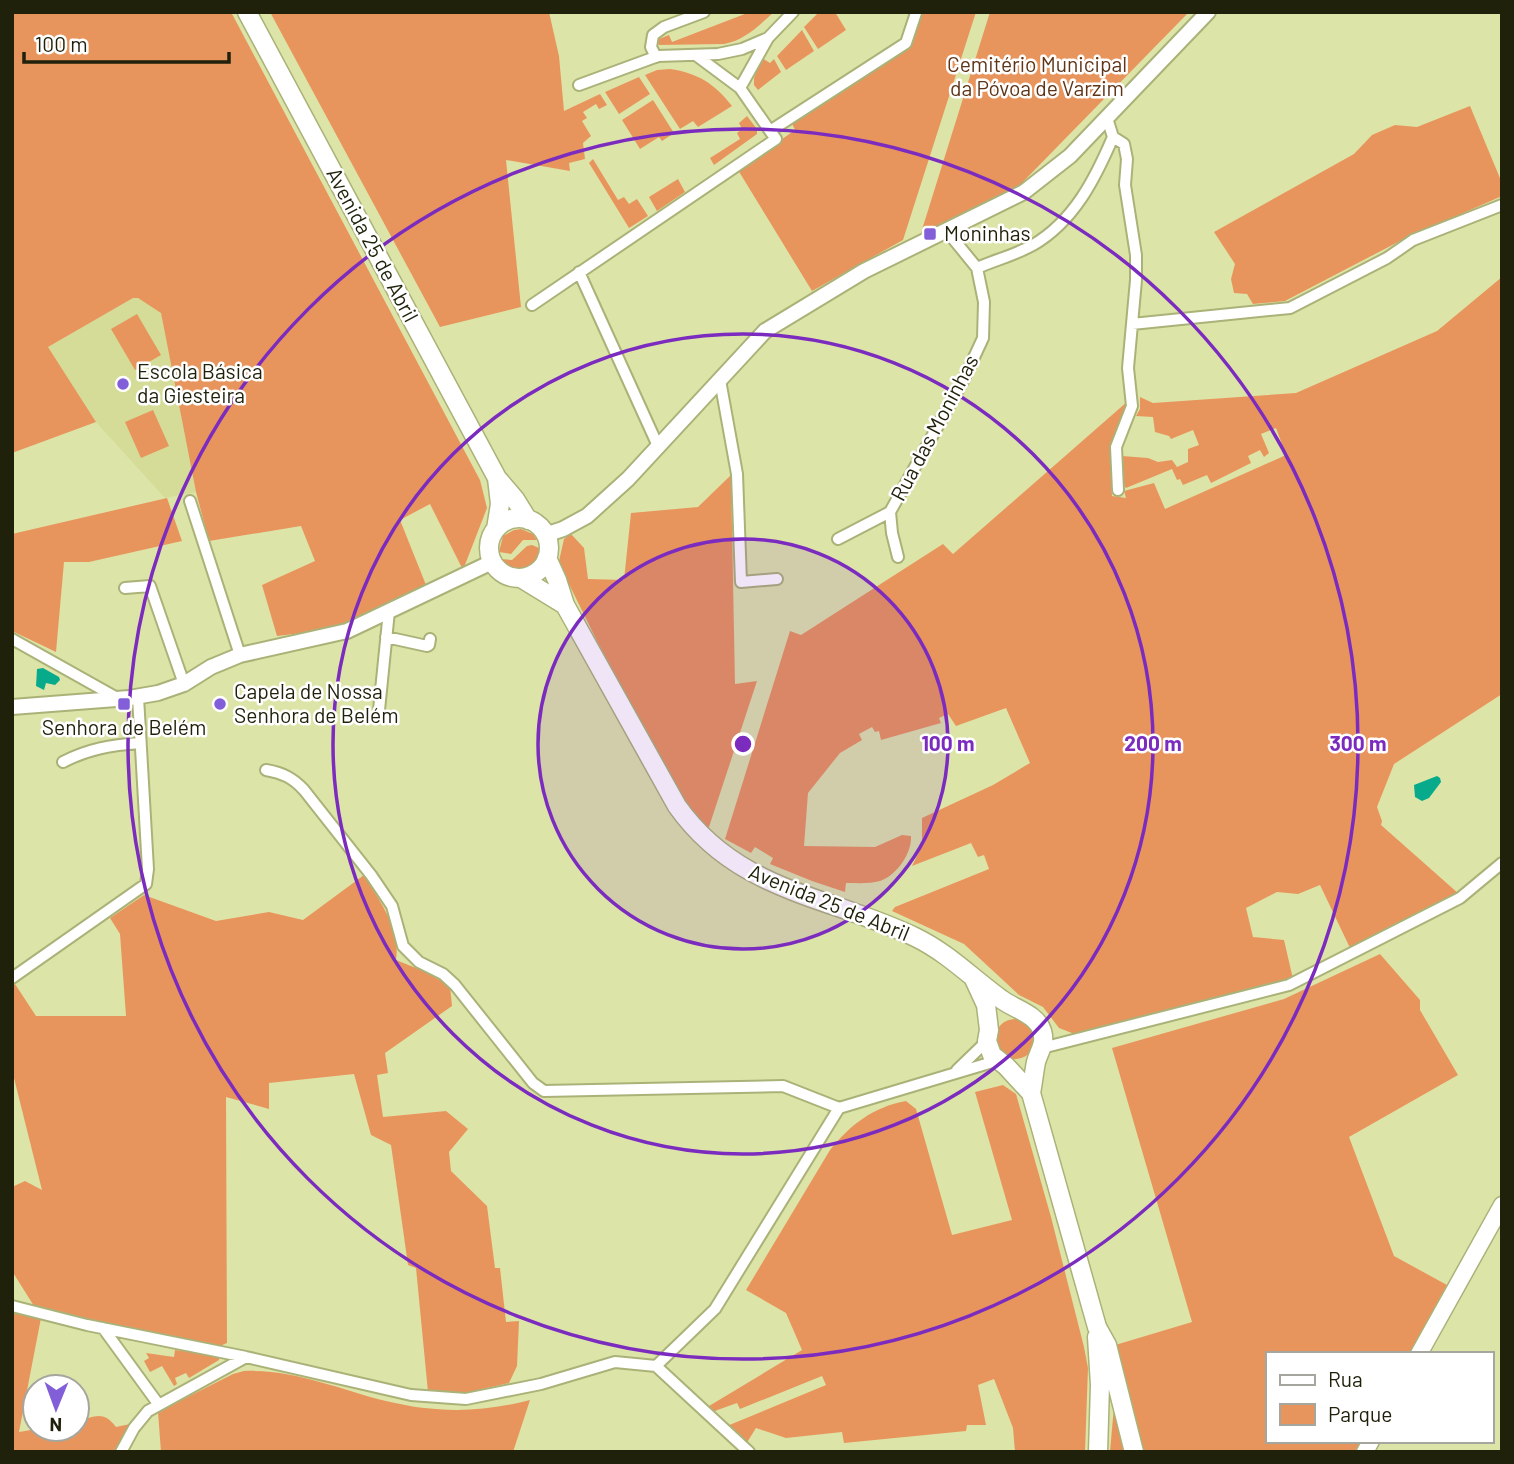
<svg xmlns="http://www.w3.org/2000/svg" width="1514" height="1464" font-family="Barlow,sans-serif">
<rect width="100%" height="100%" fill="#dde4a8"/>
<!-- built -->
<path fill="#d4dc98" d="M133 298H138L161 312 196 492 165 498 96 422 48 347Z"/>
<!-- green -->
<path fill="#e8955d" d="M12 12H231L480 480 487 508 463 570 430 504 400 520 426 585 344 628 277 636 262 585 315 561 301 526 209 541 196 492 161 313 138 298H133L48 347 96 422 12 453Z
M270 12H549L559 56 564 111 600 94 607 105 599 109 596 104 583 112 587 118 582 121 591 136 583 143 585 159 569 163 570 171 506 160 521 307 440 327Z
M750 12H774C758 26 745 40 724 44L659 45 658 42 659 39 669 35 672 42Z
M819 12H835L846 30 818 49 804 27Z
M923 12H976L903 240 812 291 738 170 795 130 791 121 911 45Z
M990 12H1189L1013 192 920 236Z
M802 30 814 51 786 70 777 56Z
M762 58 770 63 774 59 781 72 758 90 754 85V78Z
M670 69C698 73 715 84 732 106L698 127 693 121 680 129 645 75 657 70Z
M639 77 650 94 619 114 605 92Z
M653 100 674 133 662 141 659 137 640 149 622 120Z
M1470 106 1502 183V196L1400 241 1285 301 1253 304 1247 294 1234 293 1231 279 1235 264 1214 232 1354 154 1372 135 1395 125 1417 127Z
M747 116 757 129V134L714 165 710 158 740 139 737 133 742 129 739 123Z
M593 159 618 200 624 197 629 204 637 199 648 216 629 228 589 163Z
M678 179 685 192 657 211 649 197Z
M1502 277V694L1394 764 1377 807 1382 821 1381 825 1459 894 1351 950 1320 885 1298 894 1277 892 1246 908 1253 937 1284 940 1293 979 1077 1035 1059 1028 1043 1007 1019 995 964 944 892 911 895 907 989 869 984 855 978 857 971 843 912 866 922 846V818L993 785 1030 763 1006 708 956 726 948 714 939 718 941 723 881 740 879 731 875 732 872 727 859 734 862 740 840 753 808 793 804 846 875 847 902 835 911 836C912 853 897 875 880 881 870 884 857 883 846 883L845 892 812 881 770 864 773 858 755 847 751 853 725 839 790 631 801 635 943 544 953 554 1128 401 1113 441 1110 458 1112 496 1126 498 1124 491 1154 483 1165 509 1286 455 1276 428 1261 434 1269 453 1264 457 1260 450 1248 456 1251 463 1211 483 1207 475 1183 485 1180 479 1177 480 1172 469 1126 488 1122 483V456L1148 458 1158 462 1172 460 1177 467 1188 462V449L1199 445 1193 430 1171 439 1169 436 1155 432 1153 417 1136 416 1140 409V397L1153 403 1296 393 1437 331Z
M137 314 161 355 135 370 111 329Z
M153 410 169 446 141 458 125 422Z
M731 475 735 684 757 681 708 830 698 820 685 802 598 643 565 576 559 561 564 539 571 534 584 548 588 579 624 580 631 513 698 507Z
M167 498 182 541 89 562H64L56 652 12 631V534Z
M521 529 533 534 537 540H523L511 554 499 552 503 536 514 530Z
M532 545 539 548 538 558 527 568H510L501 559 512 560 527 546Z
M364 875C379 900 401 929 396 960L426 972 450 986 452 1006 385 1053 388 1073 377 1075 383 1117 446 1111 468 1129 449 1152 451 1171 487 1206 495 1268H500L506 1322 519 1321 517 1366 509 1383 469 1392H428L416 1268 408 1265 391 1145 371 1135 354 1074 269 1083V1109L226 1097 227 1343 220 1346 107 1324 34 1306 12 1271V1187L25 1181 42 1190 12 1070V986L15 984 36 1016H126L120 934 110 918 144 895 216 921 269 912 303 920Z
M1380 954 1420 1000V1010L1458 1075 1349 1137 1394 1256 1447 1285 1409 1354H1267V1441H1361L1355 1452H1143L1112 1346 1192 1322 1112 1048 1284 999Z
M995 1039a20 20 0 1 1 40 0a20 20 0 1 1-40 0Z
M1003 1085 1016 1094 1051 1217 1084 1347 1088 1368 1085 1452H1015L1013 1428 994 1379 978 1385 986 1425H967L966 1431 844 1443 842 1432 786 1438 756 1428 746 1444 727 1426 826 1385 822 1376 740 1409 737 1403 712 1412 709 1406 802 1350 786 1313 746 1290 830 1150C850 1125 873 1107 906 1101L916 1109 952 1235 1012 1220 975 1092Z
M12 1313 41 1318 19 1432 37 1429H77V1421C95 1417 103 1410 116 1427L130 1424 116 1452H12Z
M175 1350 215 1355 219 1358V1360L189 1378 186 1373 175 1378 177 1384 174 1386 162 1366 150 1372 144 1361 149 1358 146 1353 174 1357Z
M244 1371C295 1369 338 1389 386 1401 435 1413 481 1413 530 1400L513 1452H161L158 1412 233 1374Z
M1114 1406 1128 1452H1110Z"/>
<!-- water -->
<path fill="#08aa8c" d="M43 668 59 677 60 680 55 685 46 683 44 690 36 686 37 669Z
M1437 776 1440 778 1441 782 1429 798 1422 801 1415 797 1414 785Z"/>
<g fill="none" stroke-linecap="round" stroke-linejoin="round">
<!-- minor casing -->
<g stroke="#abb278" stroke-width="14">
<path id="minor" d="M793 12 768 38 740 88 770 131 906 43 916 13
M697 56 740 88
M656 57 651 47 653 35 664 27 704 12
M579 85 658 56 718 54 742 49 768 38
M1113 137 1124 144 1127 159 1125 185 1136 255V280L1128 368 1132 406 1116 447 1118 490
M977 268C995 260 1015 255 1033 245 1074 221 1095 179 1113 137L1107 118
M579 272 658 446
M532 305 776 139 770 131
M1132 324 1290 308 1387 258 1413 240 1502 205
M720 380 737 474 741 582 777 579
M190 501 240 655
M838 539 890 512
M898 557 892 533 890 512 964 379 983 338 984 302 977 268 946 230
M125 588 150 586 184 684
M386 637 427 646 429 645 430 639
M12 639 119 699
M379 710 389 611
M63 762C88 749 111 745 140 743
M266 770C283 773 293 778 304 790L371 875 392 906 403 946 419 962 443 974 455 985 533 1083 544 1091 783 1086 839 1108 996 1061
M12 978 146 884 148 869 138 697
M1042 1048 1289 985 1460 898 1502 863
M957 1070 987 1041
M12 1306 87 1325 246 1357 411 1395 466 1399 541 1384 615 1362 656 1366
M103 1328 159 1405
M121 1452 134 1428 148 1411 246 1357
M749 1452 656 1366 715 1309 839 1108"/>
</g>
<!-- tertiary casing -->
<g stroke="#abb278" stroke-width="18">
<path id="tertiary" d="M545 535 563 529 587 516 628 479 765 331 864 271 1024 192 1070 156 1208 12
M12 707 129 698 158 693 184 684 211 667 240 655 347 631 492 562"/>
</g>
<!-- secondary casing -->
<g stroke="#abb278" stroke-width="19">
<path id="secondary" d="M1419 1354 1502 1205
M1365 1452 1371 1441"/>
</g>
<!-- primary casing -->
<g stroke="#abb278" stroke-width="21">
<path id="primary" d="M247 12 497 478 515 499 528 520
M489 548a30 30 0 1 1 60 0a30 30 0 1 1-60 0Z
M496 529 500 504 497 478
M547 558 557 580 565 605 677 806C738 892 827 895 915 937 948 953 972 978 1001 999 1014 1009 1037 1014 1042 1031 1046 1044 1039 1051 1036 1062 1034 1072 1033 1083 1031 1093L1097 1327 1107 1345 1134 1452
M521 578 565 605
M974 979 986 1005 989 1030 987 1041 992 1055 1006 1066 1031 1093
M1097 1337 1100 1385 1098 1452"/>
</g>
<!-- minor -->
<use href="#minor" stroke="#fff" stroke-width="10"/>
<!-- tertiary -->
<use href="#tertiary" stroke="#fff" stroke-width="14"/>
<!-- secondary -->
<use href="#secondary" stroke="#fff" stroke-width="16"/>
<!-- primary -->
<use href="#primary" stroke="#fff" stroke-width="18"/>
</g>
<!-- distance rings -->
<circle cx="743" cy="744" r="205" fill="#7b2cbf" fill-opacity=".12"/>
<g fill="none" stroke="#7b2cbf" stroke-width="3.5">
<circle cx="743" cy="744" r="205"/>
<circle cx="743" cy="744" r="410"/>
<circle cx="743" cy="744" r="615"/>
</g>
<!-- markers -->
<g fill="#835ed9" stroke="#fff" stroke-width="2.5">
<rect x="923" y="227" width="14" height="14" rx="3.5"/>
<circle cx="123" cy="384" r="7"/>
<rect x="117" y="697" width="14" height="14" rx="3.5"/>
<circle cx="220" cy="704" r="7"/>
</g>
<g text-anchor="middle" stroke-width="5" stroke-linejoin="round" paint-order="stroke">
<!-- park labels -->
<g font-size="21" fill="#603517" stroke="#fff">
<text x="1037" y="72">Cemitério Municipal<tspan x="1037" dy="24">da Póvoa de Varzim</tspan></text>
</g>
<!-- poi labels -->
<g font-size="21" fill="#1f210a" stroke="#fff" text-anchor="start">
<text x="944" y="241">Moninhas</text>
<text x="137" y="379">Escola Básica<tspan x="137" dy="24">da Giesteira</tspan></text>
<text x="234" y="699">Capela de Nossa<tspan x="234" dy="24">Senhora de Belém</tspan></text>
<text x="124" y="735" text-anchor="middle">Senhora de Belém</text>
</g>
<!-- street labels -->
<g font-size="21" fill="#1f210a" stroke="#fff">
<text transform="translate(372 245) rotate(62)" y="7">Avenida 25 de Abril</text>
<text transform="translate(935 428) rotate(-62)" y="7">Rua das Moninhas</text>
<text transform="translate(829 903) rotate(22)" y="7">Avenida 25 de Abril</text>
</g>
</g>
<circle cx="743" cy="744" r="10" fill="#7b2cbf" stroke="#fff" stroke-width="3.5"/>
<g font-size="21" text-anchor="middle" font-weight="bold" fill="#7b2cbf" stroke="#fff" stroke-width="5" stroke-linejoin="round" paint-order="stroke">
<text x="948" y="751">100 m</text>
<text x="1153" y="751">200 m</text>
<text x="1358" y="751">300 m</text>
</g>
<!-- border -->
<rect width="1514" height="1464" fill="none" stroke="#1f210a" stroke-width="28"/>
<!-- legend -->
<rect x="1266" y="1352" width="228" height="91" fill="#ffffff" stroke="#a5a69d" stroke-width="2"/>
<rect x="1280" y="1375" width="35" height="10" fill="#ffffff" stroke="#a5a69d" stroke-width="2"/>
<text x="1328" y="1387" font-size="21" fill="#1f210a">Rua</text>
<rect x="1280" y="1404" width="35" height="21" fill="#e8955d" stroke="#a5a69d" stroke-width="2"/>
<text x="1328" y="1422" font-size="21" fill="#1f210a">Parque</text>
<!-- north arrow -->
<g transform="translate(56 1408) rotate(181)"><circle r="33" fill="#ffffff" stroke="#a5a69d" stroke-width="2"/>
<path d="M0-5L12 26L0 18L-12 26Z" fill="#835ed9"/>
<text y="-10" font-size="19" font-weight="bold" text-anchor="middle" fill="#1f210a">N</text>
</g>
<!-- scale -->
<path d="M24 52v10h205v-10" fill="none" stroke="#1f210a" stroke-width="3.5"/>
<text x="35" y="52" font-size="21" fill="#1f210a" stroke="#ffffff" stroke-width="5" paint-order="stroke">100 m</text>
</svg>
